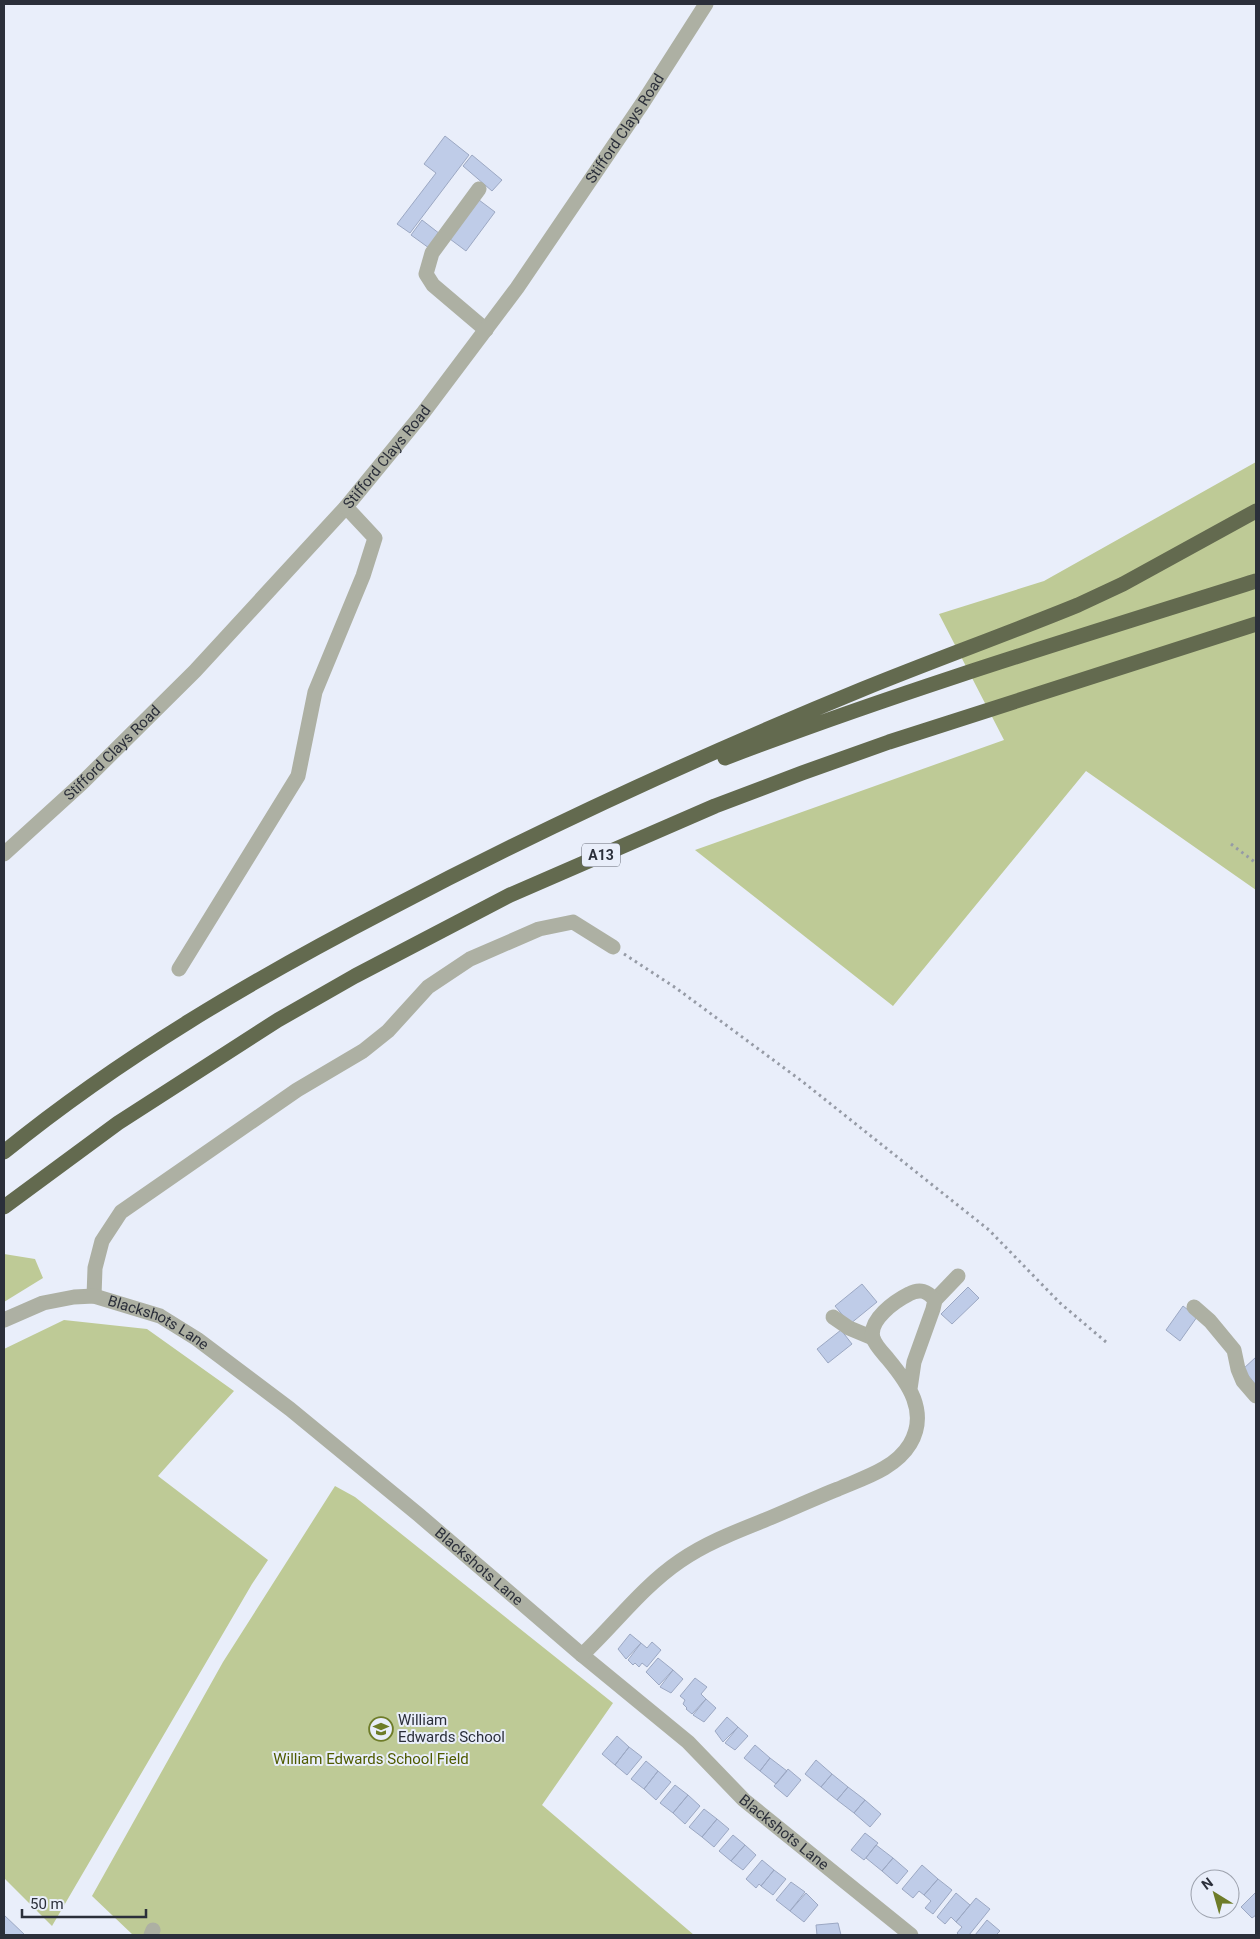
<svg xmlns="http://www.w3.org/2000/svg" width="1260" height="1939" font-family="Roboto,sans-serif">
<rect width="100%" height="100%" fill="#e9eefa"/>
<!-- green -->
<path fill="#beca96" d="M1256 462V890L1086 771 893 1006 695 850 1004 740 939 614 1044 581Z
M4 1254 35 1259 43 1278 4 1302Z
M64 1320 147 1329 234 1391 158 1476 268 1560 252 1584 52 1926 4 1878V1349Z
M335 1486 355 1497 613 1703 542 1805 694 1935H133L92 1896 223 1662Z"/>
<!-- building -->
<path fill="#bfcce8" stroke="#9ca8c3" d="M445 136 469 155 410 233 397 224 436 173 424 164Z
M472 155 502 180 492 191 463 166Z
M479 200 495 212 466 251 450 239Z
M422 220 440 234 429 248 411 235Z
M862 1284 877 1302 850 1324 835 1306Z
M968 1287 979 1298 952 1324 941 1314Z
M1183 1306 1197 1317 1180 1341 1166 1330Z
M841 1330 852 1344 828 1363 817 1349Z
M1256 1357V1385L1243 1369Z
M630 1634 641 1643 626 1659 618 1649Z
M652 1642 661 1650 647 1667 642 1663 639 1667 635 1663 633 1665 628 1660 641 1643 647 1648Z
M658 1658 673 1670 659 1685 646 1672Z
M673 1670 683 1679 671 1693 660 1687Z
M695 1678 707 1687 701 1694 706 1699 692 1714 686 1709 687 1708 683 1704 685 1700 680 1696Z
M706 1699 716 1708 704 1722 693 1715Z
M727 1717 738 1727 723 1742 715 1731Z
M738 1727 748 1736 735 1750 725 1743Z
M617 1736 629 1747 615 1765 602 1754Z
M755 1745 770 1758 760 1771 744 1758Z
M629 1747 642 1757 627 1775 615 1765Z
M770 1758 787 1771 776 1784 760 1771Z
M816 1760 832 1774 821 1787 805 1774Z
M646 1761 658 1771 644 1789 631 1779Z
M788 1769 801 1780 787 1797 774 1786Z
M658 1771 671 1782 656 1800 644 1789Z
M832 1774 848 1787 837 1800 821 1787Z
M675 1785 688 1795 673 1813 660 1803Z
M848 1787 865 1800 854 1813 837 1800Z
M688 1795 700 1806 685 1824 673 1813Z
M865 1800 881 1814 870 1827 854 1813Z
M704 1809 717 1819 702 1837 689 1827Z
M717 1819 729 1829 714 1847 702 1837Z
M865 1833 878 1843 864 1860 851 1850Z
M733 1835 745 1845 731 1861 719 1851Z
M745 1845 756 1855 743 1870 731 1861Z
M876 1845 893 1858 882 1871 866 1858Z
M893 1858 908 1871 897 1884 882 1871Z
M762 1860 774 1870 761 1886 759 1884 756 1888 746 1879Z
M922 1865 938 1879 924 1895 919 1891 913 1898 902 1889Z
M774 1870 786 1879 773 1895 761 1886Z
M938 1879 952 1890 933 1914 925 1908 931 1901 924 1895Z
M791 1882 805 1892 790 1911 776 1900Z
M1256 1892V1915L1252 1918 1241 1907Z
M806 1893 818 1905 804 1922 790 1911Z
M956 1893 970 1905 956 1922 951 1917 945 1924 937 1917Z
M976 1898 990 1909 969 1935H959L957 1933 962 1927 956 1922Z
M4 1915 25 1935H4Z
M987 1920 1000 1931 996 1935H975Z
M838 1923 841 1935H817L816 1925Z"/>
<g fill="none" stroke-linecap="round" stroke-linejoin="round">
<!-- path -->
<path stroke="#969ba6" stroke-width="3" stroke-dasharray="2.5 4" stroke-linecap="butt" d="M1231 844 1256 863
M624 954 676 988 803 1082 989 1230 1060 1303 1106 1342"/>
<!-- minor -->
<g stroke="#adb0a3" stroke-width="15">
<path d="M479 189 432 253 426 274 433 285 486 330"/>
<path id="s1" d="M4 854 82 783 195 671 346 507 423 413 517 288 642 104 706 4"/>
<path d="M179 969 298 776 315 692 363 576 375 538 346 507"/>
<path d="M94 1296 95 1268 102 1241 121 1212 297 1090 363 1051 388 1031 428 987 470 959 539 929 573 922 613 947"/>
<path d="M935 1300 958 1276"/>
<path d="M1194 1307 1210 1321 1234 1350 1238 1369 1243 1381 1256 1396"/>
<path d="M833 1317 849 1328 873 1338"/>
<path id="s2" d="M4 1320 43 1303 74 1297 94 1296 160 1316 197 1339 290 1409 419 1515 582 1655 688 1742 744 1800 911 1935"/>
<path d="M582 1655C615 1624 642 1587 680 1561 706 1543 735 1532 765 1520 789 1510 813 1499 838 1489 863 1478 895 1469 910 1444 929 1412 908 1383 888 1359 883 1353 875 1345 873 1338 868 1320 895 1301 909 1294 920 1288 927 1291 935 1300L933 1309 914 1362 910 1389"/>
<path d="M151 1935 153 1930"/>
</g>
<!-- highway -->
<path stroke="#636a4f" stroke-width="15" d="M725 758C900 691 1078 637 1256 581
M4 1152C122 1056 254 979 389 909 543 828 702 755 863 689 934 660 1007 634 1078 605L1123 584 1256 511
M4 1207 118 1123 278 1020 355 976 510 895 715 806 802 773 889 742 1256 624"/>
</g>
<!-- icons -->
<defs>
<g id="school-ring" transform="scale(1.25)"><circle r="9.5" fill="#e9eefa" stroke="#6e7c29" stroke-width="1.5"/><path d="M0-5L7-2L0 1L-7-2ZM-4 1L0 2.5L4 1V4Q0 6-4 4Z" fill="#6e7c29"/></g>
</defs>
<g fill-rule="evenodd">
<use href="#school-ring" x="381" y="1729"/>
</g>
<g text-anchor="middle" stroke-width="4" stroke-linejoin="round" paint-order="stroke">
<!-- shield labels -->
<rect fill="#e9eefa" stroke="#646874" stroke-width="1" x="582" y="843.5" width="38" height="23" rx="4"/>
<g font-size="14" font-weight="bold" fill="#2b2f3a">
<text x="601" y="860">A13</text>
</g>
<!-- street labels -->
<g font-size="15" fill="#2b2f3a" stroke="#e9eefa">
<text dy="5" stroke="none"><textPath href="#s1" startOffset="958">Stifford Clays Road</textPath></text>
<text dy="5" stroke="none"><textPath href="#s1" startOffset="552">Stifford Clays Road</textPath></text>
<text dy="5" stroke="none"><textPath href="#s1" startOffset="148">Stifford Clays Road</textPath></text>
<text dy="5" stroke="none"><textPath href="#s2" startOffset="164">Blackshots Lane</textPath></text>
<text dy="5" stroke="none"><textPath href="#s2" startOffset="569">Blackshots Lane</textPath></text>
<text dy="5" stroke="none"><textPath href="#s2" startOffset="974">Blackshots Lane</textPath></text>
</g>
<!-- poi labels -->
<g font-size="15" fill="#2b2f3a" stroke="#e9eefa" text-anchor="start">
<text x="398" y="1725">William<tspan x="398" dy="17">Edwards School</tspan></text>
</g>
<!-- park labels -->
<g font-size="15" fill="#4f5b00" stroke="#e9eefa">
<text x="371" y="1764">William Edwards School Field</text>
</g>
</g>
<!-- border -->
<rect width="1260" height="1939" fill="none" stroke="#2b2f3a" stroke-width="10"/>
<!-- north arrow -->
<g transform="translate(1215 1894) rotate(323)"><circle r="24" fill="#e9eefa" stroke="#9da2ad"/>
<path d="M0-4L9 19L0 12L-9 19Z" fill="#6e7c29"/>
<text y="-8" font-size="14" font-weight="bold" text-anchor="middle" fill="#2b2f3a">N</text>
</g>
<!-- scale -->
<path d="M22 1909v8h124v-8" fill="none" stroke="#2b2f3a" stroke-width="2.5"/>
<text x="30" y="1909" font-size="15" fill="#2b2f3a" stroke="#e9eefa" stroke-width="4" paint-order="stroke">50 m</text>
</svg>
